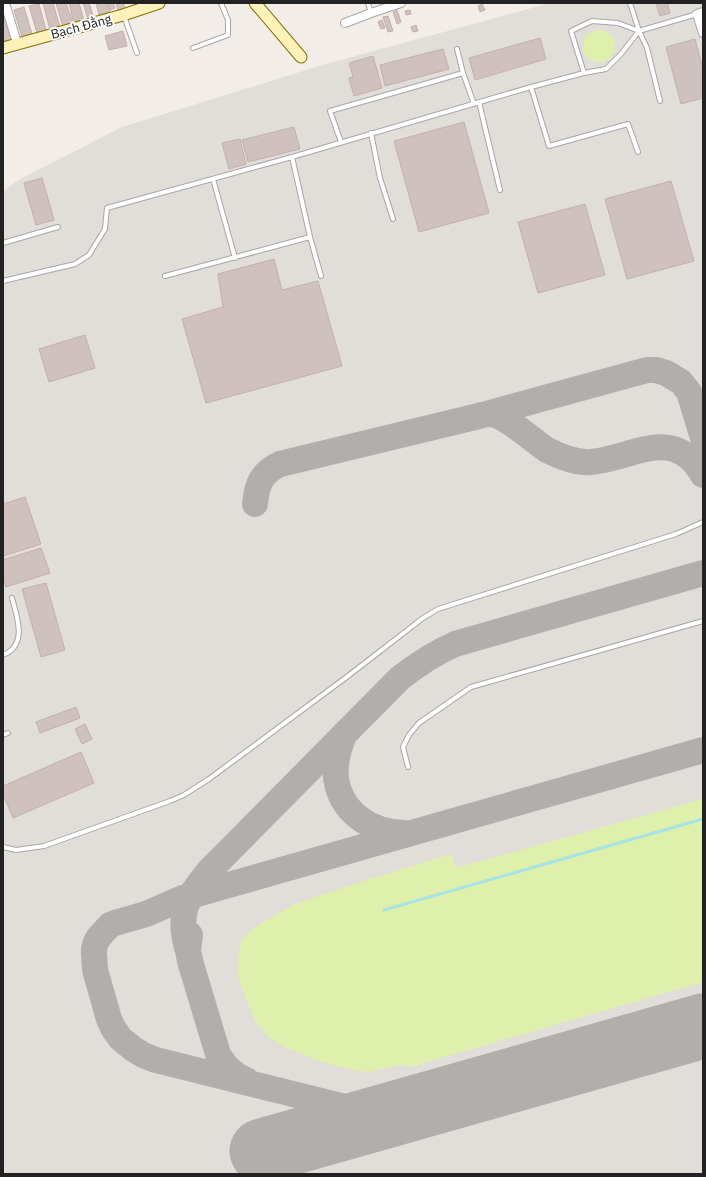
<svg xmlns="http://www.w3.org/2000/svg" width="706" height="1177" font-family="'IBM Plex Sans',sans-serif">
<rect width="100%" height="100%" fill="#f3ede8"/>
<!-- airport -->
<path fill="#e1ddd9" d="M550 3H703V1174H3V191L22 178 122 127 319 66Z"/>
<!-- grass -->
<path fill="#def0ab" d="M583 46a16 16 0 1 1 32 0a16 16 0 1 1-32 0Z
M703 799V982L410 1067 400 1065 368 1072 348 1069 316 1060 283 1046 267 1036 255 1020 246 999 238 976 239 956 241 941 252 929 293 905 354 884 451 854 456 868Z"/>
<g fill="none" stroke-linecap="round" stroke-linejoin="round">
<!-- stream -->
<path stroke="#a6e3e2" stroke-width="3" d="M384 910 703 819"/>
<!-- taxiway -->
<path stroke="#b2aeac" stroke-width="26" d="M481 415C484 415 488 414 490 414 506 415 533 441 547 450 559 456 571 461 584 462 593 463 603 460 612 458 649 448 679 434 703 475
M255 504C257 484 261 473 280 464L479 416 647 370H656L666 373 681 382 689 392 703 438
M345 733C339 747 334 762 336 778 341 813 371 832 404 833
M190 935 188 951 190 961 218 1054C224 1065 233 1075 246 1080
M188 951C177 914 185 901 208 872L400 678C418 664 435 653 455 644L703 573
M386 1117 156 1060 143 1055 132 1048 120 1038 113 1028 109 1019 95 970 94 954V949L96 942 99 937 110 925 115 923 146 914 183 898 703 750"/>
<!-- runway -->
<path stroke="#b2aeac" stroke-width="65" d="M262 1151 703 1026"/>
</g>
<!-- building -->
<path fill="#cfc1be" stroke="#c6afa9" d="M43 3H53L60 27 50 30Z
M56 3H66L73 23 63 27Z
M69 3H79L84 20 74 24Z
M83 3H89L94 18 88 19Z
M96 3H107L110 11 99 15Z
M109 3H113L115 8 110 10Z
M116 3H123L125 8 118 10Z
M656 3H667L670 13 660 16Z
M39 4 46 30 37 33 29 6Z
M482 4 485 10 480 12 478 6Z
M24 7 32 34 22 37 14 10Z
M397 10 401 22 397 24 393 12Z
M410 10 411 14 406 15 405 11Z
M8 16 15 43 5 46 3 37V18Z
M388 16 393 31 388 32 383 17Z
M382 20 385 28 381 29 378 22Z
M416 25 418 31 413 32 411 27Z
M123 31 127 46 109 50 105 36Z
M540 38 546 59 475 80 469 58Z
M695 39 703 69V98L681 104 666 47Z
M443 49 449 69 385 86 380 65Z
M373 56 382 88 354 96 349 78 353 77 349 63Z
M464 122 489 213 419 232 394 141Z
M294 127 300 149 248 162 242 140Z
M240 139 246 164 229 169 222 143Z
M42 178 54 220 36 225 24 183Z
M671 181 694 261 627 279 605 199Z
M585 204 605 275 538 293 518 222Z
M274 259 282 290 318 281 342 366 206 403 182 319 223 307 218 274Z
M85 335 95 368 49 382 39 349Z
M25 497 41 544 3 556V504Z
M41 548 50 573 6 587 3 578V560Z
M46 583 65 650 41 657 22 589Z
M76 707 80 718 40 733 36 722Z
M85 724 92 739 82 744 75 729Z
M81 752 94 783 13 818 3 794V786Z"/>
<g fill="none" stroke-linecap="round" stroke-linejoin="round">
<!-- lane casing -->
<g stroke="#a6a6a6" stroke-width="6">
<path id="lane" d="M368 3 371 13
M630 3 639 31 697 14
M124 16 137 53
M193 48 228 35V20L221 3
M457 49 463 73 474 104
M584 73 571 31 592 21 618 23 639 31
M531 87 549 146 628 124 638 152
M479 102 500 190
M371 133 380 178 393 219
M341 142 330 111 463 73
M292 157 310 237 321 276
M213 179 235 258
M3 243 58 227
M165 276 310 237
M3 281 75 264 89 255 105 229 107 208 292 157 531 87 584 73 606 69 621 54 639 31 647 48 660 101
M3 655C28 645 17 617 12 598
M3 735 8 733
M408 767 403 747 409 735 419 723 471 687 703 621
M3 847 16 850 44 846 170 801 184 795 209 779 348 676 423 618 438 609 676 534 703 522"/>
</g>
<!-- street casing -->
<g stroke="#a6a6a6" stroke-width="10">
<path id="street" d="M5 3 17 43
M703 12 697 14 703 33
M345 23 371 13 401 3"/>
</g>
<!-- secondary casing -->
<g stroke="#827000" stroke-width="13">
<path id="secondary" d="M255 3 301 57
M3 48 123 15 159 3"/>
</g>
<!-- lane -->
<use href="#lane" stroke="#fff" stroke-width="4"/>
<!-- street -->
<use href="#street" stroke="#fff" stroke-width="8"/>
<!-- secondary -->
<use href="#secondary" stroke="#fff1ba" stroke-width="11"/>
</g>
<g text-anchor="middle" stroke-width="4" stroke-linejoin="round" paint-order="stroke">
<!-- street labels -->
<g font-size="13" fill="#222" stroke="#fff">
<text transform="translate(81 26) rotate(-15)" y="5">Bạch Đằng</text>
</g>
</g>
<!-- border -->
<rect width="706" height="1177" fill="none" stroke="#222222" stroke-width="8"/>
</svg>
